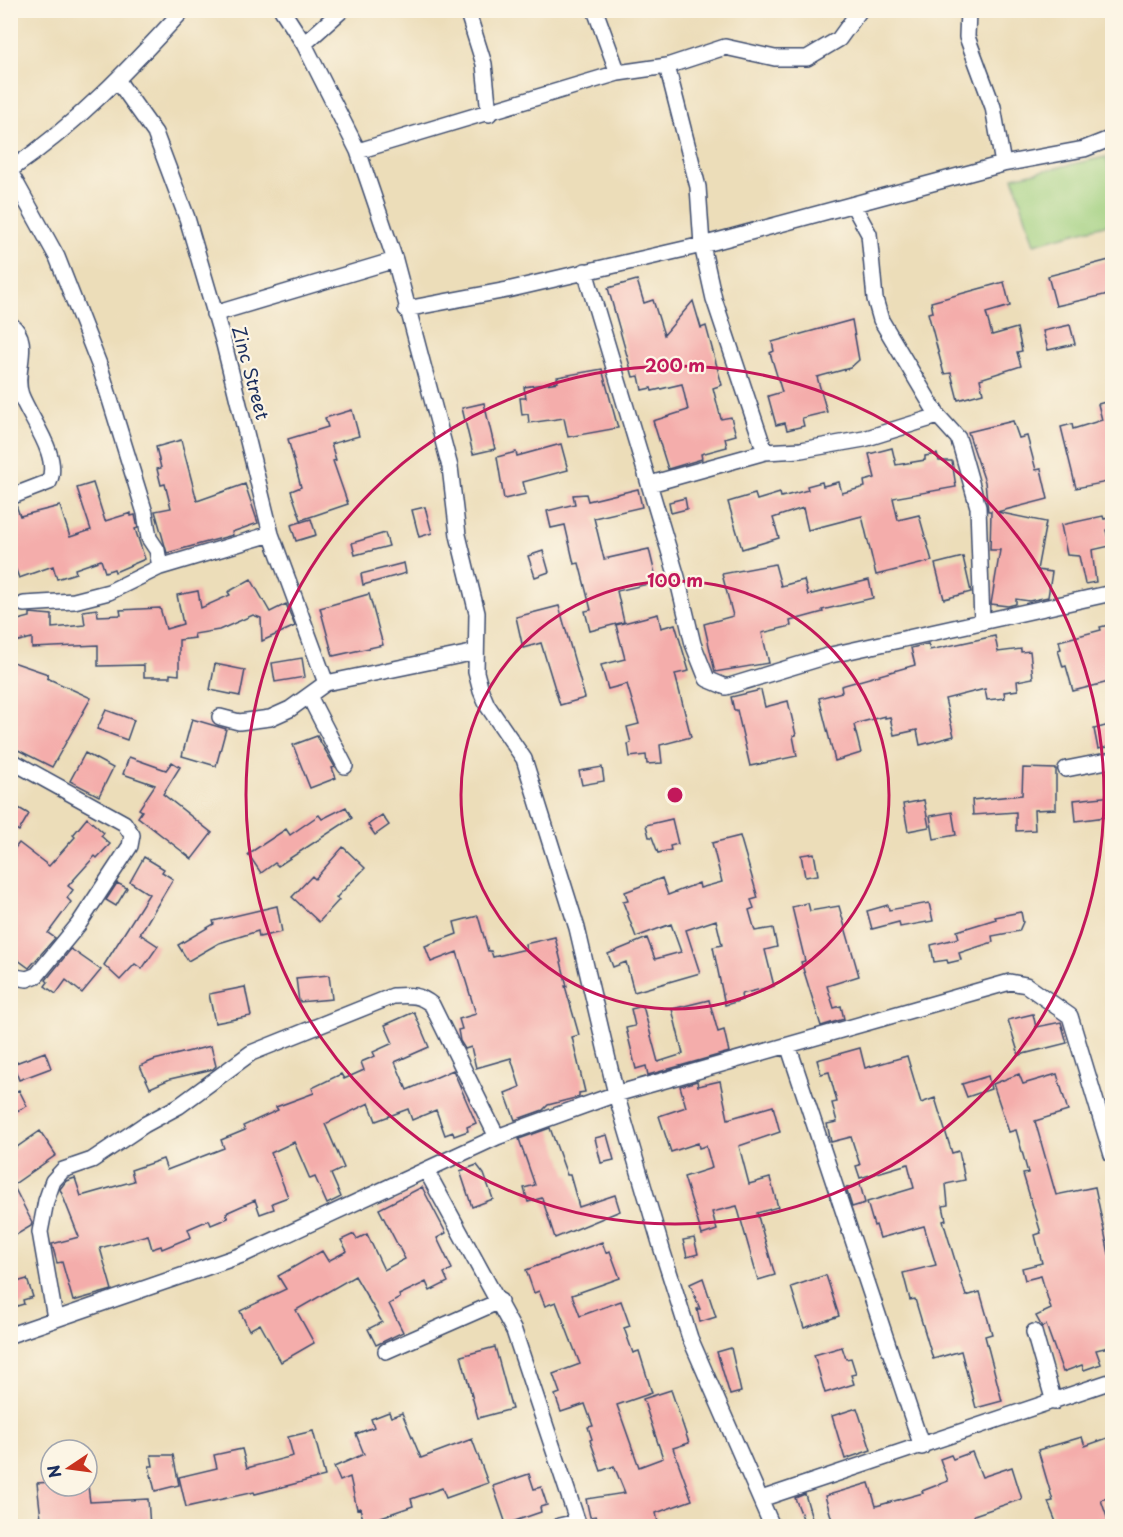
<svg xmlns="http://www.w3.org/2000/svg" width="1123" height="1537" font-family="'Playpen Sans',sans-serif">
<rect width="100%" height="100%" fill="#fcf5e5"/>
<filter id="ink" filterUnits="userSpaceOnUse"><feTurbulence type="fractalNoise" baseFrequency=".0167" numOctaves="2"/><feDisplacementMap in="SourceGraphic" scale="12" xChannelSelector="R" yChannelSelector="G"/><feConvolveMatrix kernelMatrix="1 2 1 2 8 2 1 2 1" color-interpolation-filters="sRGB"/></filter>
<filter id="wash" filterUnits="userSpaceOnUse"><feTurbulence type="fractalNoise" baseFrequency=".008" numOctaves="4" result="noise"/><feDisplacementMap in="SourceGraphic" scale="24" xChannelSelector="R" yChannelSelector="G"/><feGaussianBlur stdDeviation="1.35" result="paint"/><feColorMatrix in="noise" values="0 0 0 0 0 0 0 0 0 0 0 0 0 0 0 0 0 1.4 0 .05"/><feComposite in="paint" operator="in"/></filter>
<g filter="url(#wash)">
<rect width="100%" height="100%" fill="#ecddb9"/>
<!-- green -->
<path fill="#9fcf7e" stroke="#5d7f6e" stroke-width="1.5" d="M1106 157 1112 182V223L1034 244 1013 177Z"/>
<g id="blocks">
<!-- building -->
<path fill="#f4adab" d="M1113 259V293L1056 306 1048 276Z
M637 280 644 303 653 300 664 335 693 301 701 328 706 326 722 385 713 388 721 419 731 417 736 435 725 438 727 447 701 454 702 459 668 469 653 421 688 410 682 384 652 391 651 388 642 390 639 376 633 377 608 288Z
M1004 282 1010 306 986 313 992 335 1017 328 1022 351 1017 352 1021 366 980 379 983 393 958 400 951 373 944 374 928 313 933 312 931 302Z
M852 320 859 360 850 368 817 377 827 412 802 418 804 426 787 430 785 423 776 425 768 396 782 392 770 353 774 351 772 342Z
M1070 325 1075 344 1048 350 1043 331Z
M602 369 618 428 568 437 564 418 529 423 528 414 522 415 520 398H526L524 387 558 382 557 377Z
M1113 400V481L1076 488 1061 427 1072 424 1073 429 1102 420 1098 404Z
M484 403 495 449 473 454 462 408Z
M352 410 359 436 331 444 336 460 333 461 348 504 301 520 291 491 301 487 288 439 328 427 325 418Z
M1013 421 1019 438 1027 436 1036 470 1041 469 1048 499 997 512 1046 522 1037 570 1052 572 1048 597 1029 601 1016 599V604L1008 606 991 604 1000 550H990L991 511H988L985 482 968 432Z
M181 440 197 501 245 484 258 523 232 532 233 535 167 553 155 511 171 508 165 484 161 485 157 469 161 468 156 447Z
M561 444 568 470 523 482 526 494 504 499 497 457 516 452 517 456Z
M892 448 896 465 925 460V456L937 454 939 461H952L956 487 893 498 898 520 919 515 932 561 876 575 862 516 808 530 803 508 773 518 779 538 742 549 728 502 755 494 757 500 780 493 781 497 808 490 807 486 822 482 823 486 839 482 842 493 865 487 864 481 875 478 869 454Z
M93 483 105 521 131 513V516L135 515 138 528 135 529 145 559 115 572 114 569 105 572 101 560 75 569 76 573 57 579 53 566 19 578 10 554V506L16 505 20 516 60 506 70 537 91 530 77 488Z
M638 489 642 507 594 518 604 559 649 549 657 582 617 591 624 622 590 631 585 611 591 610 579 563 574 564 565 525 551 528 547 511 575 504 573 495 586 494 588 501Z
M685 498 687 509 671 513 669 502Z
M425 507 432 533 419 537 412 510Z
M1103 516 1104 519 1113 517V529L1106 530 1110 546 1092 550 1096 582 1085 584 1079 556 1067 555 1061 525Z
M311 519 316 535 296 541 291 525Z
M385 533 389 546 355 555 352 543Z
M543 551 549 572 535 577 528 556Z
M963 557 971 592 944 599 935 564Z
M404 563 406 573 363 585 361 574Z
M775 564 781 586 804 580 808 595 869 580 873 598 822 610 823 612 790 621 791 626 762 633 769 663 715 672 704 624 733 616 722 574Z
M251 579 270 612 286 604 295 626 262 641 261 618 253 615 219 630 194 634 195 638 179 640V675L170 674V677H144V665L98 666V645L32 648V638L14 642 10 629V622L30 617V613L52 615V628L85 625 83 611 97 609 98 616 121 615 120 610 160 608 166 629 183 624 177 595 198 591 201 608 230 595 228 592Z
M369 594 383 645 333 656 320 608Z
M559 606 585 698 560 705 541 643 523 648 516 617Z
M658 614 661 628 675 624 683 651 689 671 675 674 691 737 660 745 662 763 647 764 646 755 630 757 628 744 631 743 627 727 639 724 627 684 608 689 601 665 625 659 616 625Z
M1113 624V681L1073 691 1066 666 1063 667 1058 650 1061 649 1059 641 1101 630 1100 627Z
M995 636 998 652 1021 649V652L1030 651 1033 678 1017 681 1018 690 1004 692 1005 698 987 700 985 689 945 699 954 736 920 745 917 730 894 735 890 717 885 718V716L858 723 854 725 861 753 835 761 819 698 842 692 841 686 915 665 911 648 928 644 930 650Z
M302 658 305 677 275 682 272 663Z
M10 661 48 674 47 678 91 698 52 767 10 746Z
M215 664 245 670 240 696 210 690Z
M761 690 765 707 788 701 796 735 793 736 797 756 750 766 737 710H734L731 697Z
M106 710 134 720 127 740 97 729Z
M192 719 226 729 216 766 182 756Z
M1113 724V746L1098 749 1094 729Z
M317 736 335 767 332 768 336 778 310 788 293 745Z
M85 753 113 768 99 796 70 781Z
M129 757 166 770 172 762 180 767 163 794 212 833 192 859 138 817 142 811 139 809 155 785 123 774Z
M602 767 604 781 582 785 579 771Z
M1023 768 1056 769V809L1034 810 1035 830 1016 831V812L973 815 972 800 1022 795Z
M1113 796V816L1076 821 1074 800Z
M924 800 929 827 908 831 903 804Z
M10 803 29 814 19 831 10 826Z
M346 807 352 818 278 866 275 863 261 873 248 854 286 829 290 835 319 815 322 819Z
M952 812 956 835 934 839 930 816Z
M382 815 389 825 375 835 368 825Z
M87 818 104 833 101 836 110 844 97 858 95 856 68 886 73 890 67 898 71 902 48 933 55 938 29 968 10 954V854L19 843 49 866 75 837 73 835Z
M672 819 678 844 670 846 671 850 658 853 652 837H649L646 825Z
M740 836 758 898 751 900 754 908 749 910 755 931 773 928 777 947 765 950 774 986 741 994 742 1000 725 1005 713 947 722 945 716 920 686 930 700 973 634 992 626 962 613 967 608 954 647 938 655 959 681 952 671 924 636 937 623 902 628 901 625 892 662 878 668 895 699 883 700 888 722 882 712 843Z
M343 847 365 868 336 898 339 900 319 922 292 897 312 876 315 879Z
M814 853 818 875 805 877 801 855Z
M144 857 164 869 162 872 173 879 140 934 158 946 142 969 135 964 120 980 104 965 149 894 130 882Z
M117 883 127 888 116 906 106 900Z
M808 903 810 911 839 906 859 976 827 986 834 1008 841 1006 844 1019 821 1026 801 962 805 961 792 907Z
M929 903 933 921 900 927 899 922 872 929 867 911 888 905 889 910Z
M277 906 282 932 259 937 258 931 219 943 188 961 178 945 214 924 213 921Z
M1021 912 1023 922 1019 931 992 936 993 942 959 953 961 960 948 963 947 960 934 962 931 945 959 938 957 931 996 919 995 917Z
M478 916 488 951H491L493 957 526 949 525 944 555 937 567 986H565L579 1035 572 1037 585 1092 579 1093V1097L548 1105 543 1110 515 1120 505 1093 520 1087 511 1058 476 1068 471 1047 465 1049 460 1041 458 1030 462 1029 459 1019 476 1014 457 952 431 962 425 946 457 934 454 922Z
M71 949 101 970 82 993 66 980 56 994 45 986 48 982 46 980Z
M329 975 332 999 299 1002 296 978Z
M245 987 251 1016 215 1023 209 994Z
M709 1000 718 1032 724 1030 729 1052 648 1075 646 1066 636 1069 626 1028 635 1026 631 1009 643 1006 658 1062 683 1054 672 1009Z
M414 1012 429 1047 395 1062 407 1090 453 1070 476 1123 467 1127 468 1131 454 1136 453 1132 445 1135 436 1110 412 1120 408 1109 376 1121 369 1103 325 1124 344 1168 331 1174 341 1197 327 1204 315 1177 310 1179 294 1142 271 1153 288 1197 272 1203 274 1209 260 1214 255 1200 226 1213 228 1218 211 1225 209 1220 188 1229 191 1237 162 1249 161 1246 152 1249 148 1235 100 1248 112 1290 73 1301 62 1262 57 1263 52 1244 79 1237 60 1189 66 1181 75 1178 81 1196 134 1181 131 1170 163 1159 167 1170 224 1148 221 1140 245 1130 243 1126 278 1110 276 1107 314 1093 312 1088 341 1074 344 1079 364 1070 361 1062 375 1056 373 1052 393 1043 385 1025Z
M1033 1014 1036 1027 1061 1022 1067 1043 1019 1055 1008 1020Z
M211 1046 216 1066 213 1069 170 1079 150 1088 140 1066 154 1060Z
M860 1048 865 1068 907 1056 921 1103 935 1098 952 1153 959 1151 965 1180 946 1184 948 1205 943 1206 946 1220 943 1221 966 1296 980 1292 992 1334 985 1336 1002 1401 976 1408 961 1351 933 1359 915 1299 910 1300 903 1273 936 1265 924 1226 880 1238 876 1225 874 1226 867 1202 914 1188 908 1164 860 1178 856 1166 860 1165 851 1137 831 1142 827 1124 837 1122 832 1103 837 1102 829 1072 821 1074 817 1060Z
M45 1052 51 1068 19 1080 13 1064Z
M1019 1074 1023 1084 1057 1074 1068 1111 1035 1121 1056 1195 1095 1187 1109 1254 1113 1253V1346L1096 1350 1101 1364 1084 1370 1082 1365 1063 1372 1046 1325 1042 1327 1036 1316 1051 1309 1041 1276 1025 1280 1022 1268 1042 1263 1035 1235 1041 1233 1023 1174 1028 1173 1016 1130 1009 1132 993 1084Z
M988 1076 991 1089 967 1097 962 1084Z
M697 1081 698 1086 720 1081 728 1119 773 1106 780 1132 739 1146 749 1184 770 1178 778 1207 757 1213 775 1275 758 1280 737 1206 712 1212 717 1230 702 1235 684 1177 712 1168 706 1146 699 1148 698 1143 671 1152 659 1116 686 1107 680 1086Z
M19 1090 27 1106 15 1112 10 1094Z
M550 1128 567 1175H570L579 1207 615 1195 620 1211 555 1238 542 1198 528 1202 524 1188 535 1185 519 1139Z
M40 1131 56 1155 13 1185 32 1222 31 1226 16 1235 10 1225V1152Z
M607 1135 614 1160 601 1163 595 1138Z
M477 1165 484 1174 493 1199 472 1207 460 1171Z
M860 1184 865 1203 852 1207 846 1188Z
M422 1187 446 1233 437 1238 452 1269 444 1273 448 1282 430 1291 426 1282 399 1295 400 1298 389 1304 403 1332 376 1345 368 1329 382 1322 355 1276 296 1310 314 1343 281 1362 260 1324 249 1330 240 1311 286 1289 278 1276 322 1251 328 1261 347 1251 341 1240 354 1234 357 1239 367 1234 384 1270 405 1259 379 1209Z
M694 1238 698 1254 687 1257 683 1240Z
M602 1242 606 1253 610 1251 620 1278 572 1295 580 1316 621 1301 630 1326 624 1328 633 1353 639 1351 652 1393 617 1405 639 1467 663 1458 643 1399 671 1390 689 1443 673 1448 692 1500 656 1513 659 1527H601L596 1516 590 1517 586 1499 625 1493 614 1466 601 1471 590 1440 592 1439 588 1427 593 1426 585 1404 561 1412 555 1395 560 1393 553 1374 580 1364 556 1302 545 1306 539 1291 534 1293 526 1270Z
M826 1275 839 1316 804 1328 791 1287Z
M703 1278 716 1317 700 1322 697 1309H700L690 1284Z
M27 1279 33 1297 23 1300 24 1304 10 1308V1284Z
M495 1347 512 1409 478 1418 461 1356Z
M842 1347 846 1359 851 1358 856 1374 851 1375 854 1384 825 1393 814 1355Z
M731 1348 741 1392 730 1395 717 1352Z
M857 1408 871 1450 845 1459 832 1416Z
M389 1412 391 1417 402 1413 421 1458 472 1439 488 1483 446 1498 442 1488 411 1499 413 1506 381 1517 384 1527H365L360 1508 357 1509 350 1477 340 1481 334 1467 364 1454 356 1434 374 1427 371 1419Z
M313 1431 325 1476 255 1494 254 1492 186 1507 179 1477 217 1468 214 1455 242 1449 247 1468 293 1456 288 1437Z
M1113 1436V1496L1101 1500 1109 1523 1101 1527H1058L1048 1502 1053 1501 1038 1450 1082 1437 1085 1446Z
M972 1452 982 1477 1012 1467 1022 1499 974 1515 978 1527H834L825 1496 869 1483 876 1506 923 1493 922 1491 948 1481 940 1459 951 1455 953 1459Z
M151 1455H173L179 1485 155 1491 149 1466H153Z
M529 1474 534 1489 541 1487 547 1505 540 1507 541 1512 506 1524 493 1486Z
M51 1482V1486H88L90 1502 148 1499 150 1527H42L37 1483Z
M805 1494 812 1518 804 1521 795 1498Z"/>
</g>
</g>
<g filter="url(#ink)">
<use href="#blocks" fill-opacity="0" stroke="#3a496c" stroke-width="1.5"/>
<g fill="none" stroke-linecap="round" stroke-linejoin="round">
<!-- minor casing -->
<g stroke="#3a496c" stroke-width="18">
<path id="minor" d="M282 10 304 44 358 151 395 260 450 467 458 535 477 613 476 672 481 691 487 705 524 759 577 928 616 1094 663 1253 690 1338 772 1526
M467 10 484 64 489 114
M595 10 618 73
M968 10 967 37 993 107 1003 164
M304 44 342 10
M667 66 698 187 702 245 714 299 765 452
M118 81 155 133 187 218 224 344 271 534 326 683
M358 151 618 73 667 66 725 47 775 58H807L839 39 860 10
M10 170C76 125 129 69 183 10
M10 172 57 257 100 367 145 513 149 538 157 550 160 567 271 534
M853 205 869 234 875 299 881 320 938 416 958 438 961 447 978 507 982 622
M585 271 677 577 693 644 707 679 726 687 831 655 1112 593
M406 309 507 290 702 245 1003 164 1084 149 1112 138
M214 314 395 260
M10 324C34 342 12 371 21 395 30 419 61 456 49 482L10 497
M650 484 765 452 801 450 864 439 938 416
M24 604 74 601 109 592 160 567
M309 696 345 766
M220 717 239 722 270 718 290 709 326 683 476 652
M10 760 124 823 132 835 130 846 78 925 37 975 27 979 10 976
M1066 769 1112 760
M788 1045 922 1447
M426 1170 514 1331 579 1526
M55 1318 40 1232 46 1201 53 1181 63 1170 92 1160 144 1125 179 1106 251 1053 393 996C409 995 420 994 432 1005L497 1137
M1034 1332 1054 1402
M10 1335 242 1255 497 1137 616 1094 1010 982 1026 985 1070 1016 1112 1155
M386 1351 500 1301
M761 1499 1112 1381
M559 1526 577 1522"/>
</g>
<!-- minor -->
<use href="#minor" stroke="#fff" stroke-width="15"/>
</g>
</g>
<!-- distance rings -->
<g fill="none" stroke="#c2185b" stroke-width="3">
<circle cx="675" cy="795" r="214"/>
<circle cx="675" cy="795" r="429"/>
</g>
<g text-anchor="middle" stroke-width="4.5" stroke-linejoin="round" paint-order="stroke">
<!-- street labels -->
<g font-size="18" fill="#1b2f5e" stroke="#fcf5e5">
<text transform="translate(250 373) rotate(75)" y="6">Zinc Street</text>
</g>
</g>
<circle cx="675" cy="795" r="9" fill="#c2185b" stroke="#fcf5e5" stroke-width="3"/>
<g font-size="18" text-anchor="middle" font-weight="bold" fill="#c2185b" stroke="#fcf5e5" stroke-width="4.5" stroke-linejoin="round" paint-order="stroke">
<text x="675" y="372">200 m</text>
<text x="675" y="587">100 m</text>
</g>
<!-- margin -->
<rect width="1123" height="1537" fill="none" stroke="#fcf5e5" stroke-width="36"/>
<!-- north arrow -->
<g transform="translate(69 1468) rotate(257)"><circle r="28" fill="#fcf5e5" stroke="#a2a6af" stroke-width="1.5"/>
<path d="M0-4.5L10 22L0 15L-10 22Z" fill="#c8321e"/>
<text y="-9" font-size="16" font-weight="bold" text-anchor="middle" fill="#1b2f5e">N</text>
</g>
</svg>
